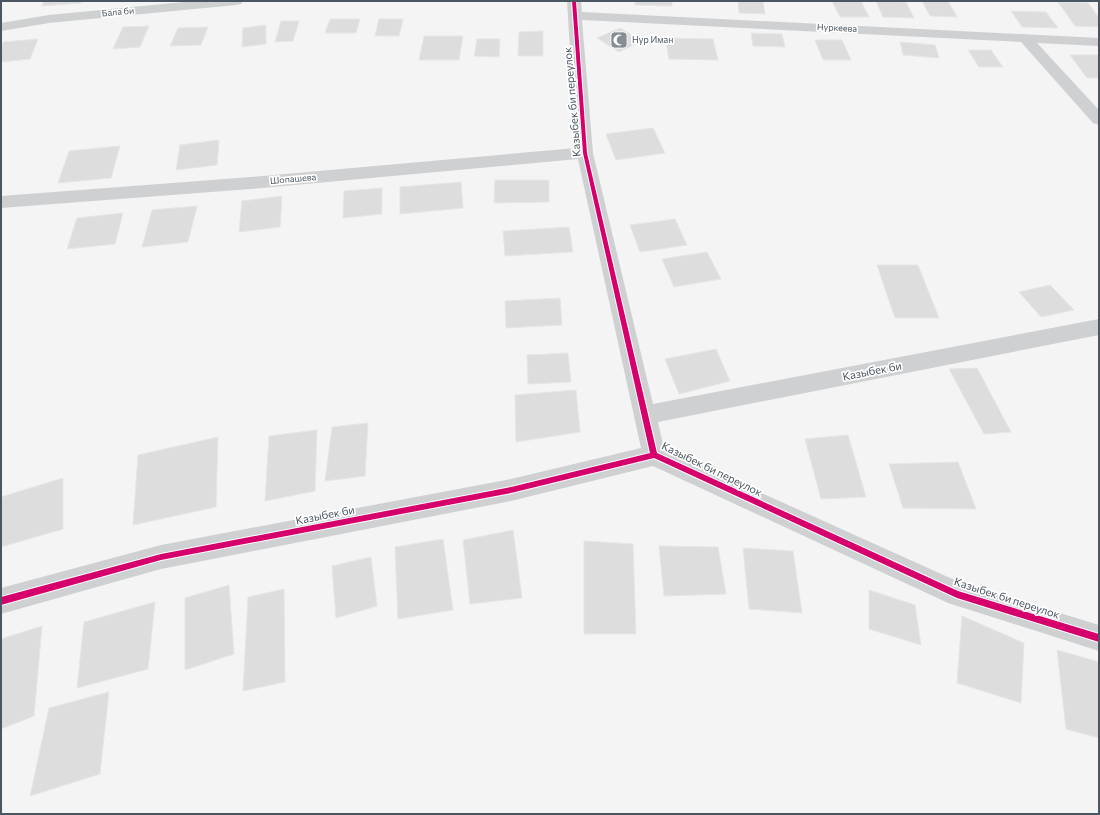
<svg xmlns="http://www.w3.org/2000/svg" width="1100" height="815" font-family="Commissioner,sans-serif">
<rect width="100%" height="100%" fill="#f4f4f4"/>
<!-- building -->
<path fill="#ddddde" stroke="#e5e6e7" d="M44 1H81V3L42 6Z
M635 1H672V6L635 5Z
M738 1H763L765 14 739 13Z
M832 1H861L869 17H840Z
M876 1 906 2 914 18 883 17Z
M922 1H948L957 17 930 16Z
M1058 2 1088 3 1099 18V27L1075 26Z
M1011 11 1046 12 1058 28 1022 27Z
M330 19H360L356 33H325Z
M379 19H403L399 36H375Z
M281 21H299L293 41 275 42Z
M266 25V44L242 47 243 28Z
M149 26 140 47 113 49 123 27Z
M208 27 201 45 170 46 178 28Z
M620 28 642 41 619 52 597 38Z
M543 31V56H518L519 32Z
M751 33 782 34 785 47 753 46Z
M424 36H463L459 60H419Z
M665 38 713 39 718 60 669 59Z
M38 39 30 59 1 62V50L3 42Z
M477 39H500L499 57 474 56Z
M815 40H842L851 60H823Z
M900 42 935 45 939 58 903 55Z
M968 50H991L1003 67H979Z
M1070 55H1099V78H1087Z
M653 128 665 153 616 160 606 134Z
M219 140 217 165 176 170 180 145Z
M120 146 111 178 58 183 69 151Z
M495 180H549V202L494 203Z
M461 182 463 208 400 214V187Z
M382 188V214L343 218 344 191Z
M282 196 280 227 239 232 242 201Z
M197 206 188 242 142 247 152 210Z
M123 213 115 244 67 249 77 218Z
M675 219 687 245 640 252 630 225Z
M569 227 573 252 505 256 503 231Z
M707 252 721 279 674 287 662 259Z
M877 265H918L939 318H895Z
M1050 285 1074 310 1041 317 1019 292Z
M560 298 562 325 506 328 505 301Z
M716 349 730 381 679 394 665 359Z
M568 353 571 382 528 384 527 355Z
M977 368 1011 432 984 434 949 369Z
M576 390 580 432 516 442 515 395Z
M368 423 365 476 325 481 332 427Z
M317 430 315 491 265 501 269 436Z
M848 435 866 497 821 499 805 439Z
M218 437 216 507 133 525 138 455Z
M958 462 976 509 903 508 889 464Z
M63 478V529L1 547V497Z
M513 530 522 598 470 604 463 540Z
M443 539 453 610 398 619 395 547Z
M584 541 633 544 636 634H584Z
M659 546 718 547 726 594 664 596Z
M743 548 793 551 802 613 749 609Z
M371 557 377 606 336 618 332 566Z
M229 585 234 654 185 670V598Z
M284 589 285 682 243 691 248 597Z
M869 590 915 605 921 645 869 629Z
M155 602 148 669 77 688 84 622Z
M962 616 1024 643 1021 703 957 683Z
M42 626 34 716 1 729V639Z
M1057 650 1099 662V738L1066 729Z
M109 692 100 774 30 796 49 708Z"/>
<g fill="none" stroke-linecap="round" stroke-linejoin="round">
<!-- minor -->
<path fill="#ced0d2" fill-rule="evenodd" d="M194 1H243L241 4 236 5 49 23 1 31V23L49 15Z
M567 1H581L582 12 1099 38V46L1037 43 1099 110V125L1093 123 1021 42 582 20 593 153 653 404 1099 319V335L658 422 664 449 959 582 1099 625V651L948 603 653 466 511 501 161 569 1 614V588L161 545 511 479 641 448 578 159 251 189 1 208V196L251 177 576 148Z"/>
<!-- cycleway casing -->
<g stroke="#fff" stroke-width="2">
<path id="cycleway" d="M572 1H576L587 153 657 453 958 591 1099 634V642L957 598 654 458 511 493 161 560 1 605V597L161 554 511 487 650 453 583 153Z"/>
</g>
<!-- cycleway -->
<use href="#cycleway" fill="#d6006c" fill-rule="evenodd"/>
</g>
<!-- icons -->
<defs>
<g id="mosque-square" transform="scale(0.9)"><rect x="-9" y="-9" width="18" height="18" rx="4" fill="#868d94" stroke="#fff"/><path d="M3.5-4.9A6 6 0 1 0 3.5 4.9A5 5 0 1 1 3.5-4.9Z" fill="#fff"/></g>
</defs>
<g fill-rule="evenodd">
<use href="#mosque-square" x="619" y="40"/>
</g>
<g text-anchor="middle" stroke-width="3.5" stroke-linejoin="round" paint-order="stroke">
<!-- far-street labels -->
<g font-size="9" fill="#4a5661" stroke="#fff">
<text transform="translate(118 12) rotate(-5)" y="3">Бала би</text>
<text transform="translate(837 28) rotate(3)" y="3">Нуркеева</text>
<text transform="translate(293 179) rotate(-5)" y="3">Шопашева</text>
</g>
<!-- far-poi labels -->
<g font-size="9" fill="#4a5661" stroke="#fff" text-anchor="start">
<text x="632" y="43">Нур Иман</text>
</g>
<!-- street labels -->
<g font-size="11" fill="#4a5661" stroke="#fff">
<text transform="translate(572 102) rotate(-95)" y="4">Казыбек би переулок</text>
<text transform="translate(872 371) rotate(-11)" y="4">Казыбек би</text>
<text transform="translate(712 469) rotate(26)" y="4">Казыбек би переулок</text>
<text transform="translate(325 515) rotate(-11)" y="4">Казыбек би</text>
<text transform="translate(1007 598) rotate(18)" y="4">Казыбек би переулок</text>
</g>
</g>
<!-- border -->
<rect width="1100" height="815" fill="none" stroke="#4a5661" stroke-width="4"/>
</svg>
